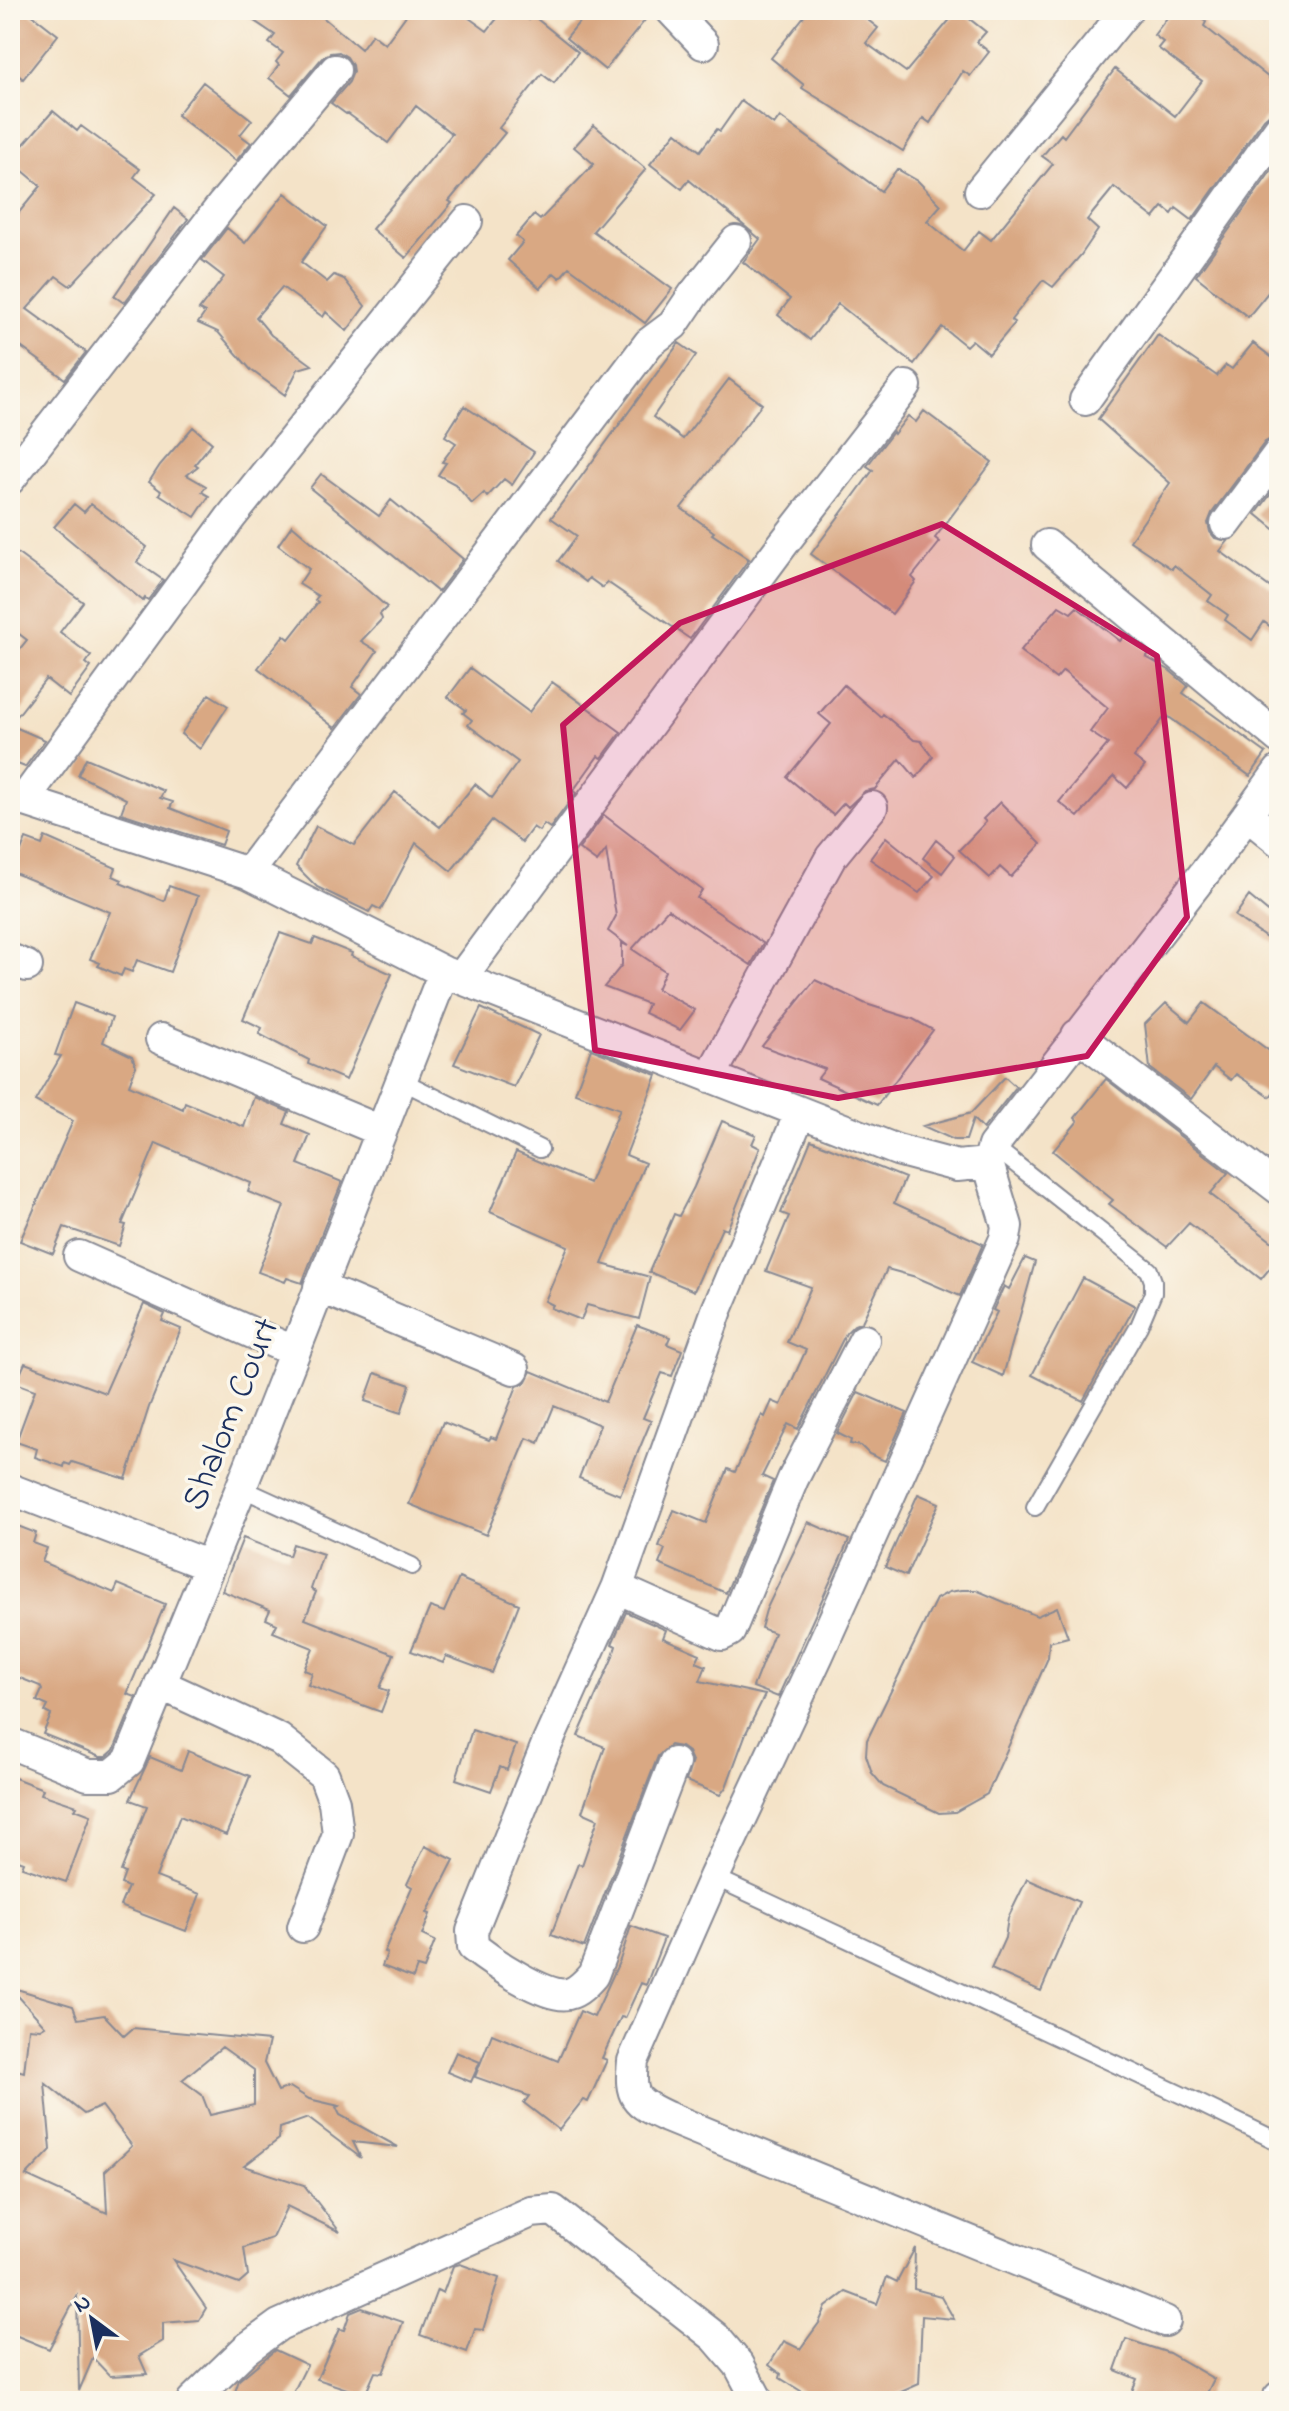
<svg xmlns="http://www.w3.org/2000/svg" width="1289" height="2411" font-family="'Indie Flower',sans-serif">
<rect width="100%" height="100%" fill="#fbf7ec"/>
<filter id="ink" filterUnits="userSpaceOnUse"><feTurbulence type="fractalNoise" baseFrequency=".0125" numOctaves="2"/><feDisplacementMap in="SourceGraphic" scale="16" xChannelSelector="R" yChannelSelector="G"/><feConvolveMatrix kernelMatrix="1 2 1 2 8 2 1 2 1" color-interpolation-filters="sRGB"/></filter>
<filter id="wash" filterUnits="userSpaceOnUse"><feTurbulence type="fractalNoise" baseFrequency=".006" numOctaves="4" result="noise"/><feDisplacementMap in="SourceGraphic" scale="32" xChannelSelector="R" yChannelSelector="G"/><feGaussianBlur stdDeviation="1.8" result="paint"/><feColorMatrix in="noise" values="0 0 0 0 0 0 0 0 0 0 0 0 0 0 0 0 0 1.4 0 .05"/><feComposite in="paint" operator="in"/></filter>
<g filter="url(#wash)">
<rect width="100%" height="100%" fill="#f4e3c8"/>
<g id="blocks">
<!-- building -->
<path fill="#d9a883" fill-rule="evenodd" d="M10 10H26L58 35 23 79 10 68Z
M238 10H314L361 49 372 34 385 44 410 10H458L487 31 504 10H516L529 20 532 15 578 52 554 83 542 74 499 128 505 133 449 201 452 203 406 258 372 229 452 134 416 106 388 143 347 113 346 114 331 103 349 82 353 72 352 65 347 57 339 52 330 53 322 58 291 95 269 78 279 65 276 62 283 53 269 43 275 35Z
M589 10H653L605 70 566 38Z
M809 10H855L878 28 866 43 906 72 958 10 986 32 977 42 989 52 970 76 963 71 930 123 923 118 903 151 802 88 804 85 771 58Z
M1173 10H1190L1206 22 1204 26 1279 86V111L1271 113 1264 119 1192 220 1176 208 1172 214 1163 207 1154 218 1114 187 1087 220 1098 230 1081 255 1053 287 1043 280 1011 320 1015 323 989 354 972 340 966 346 942 327 914 364 838 304 810 340 778 315 790 299 743 262 760 239 689 180 682 189 650 164 676 132 700 151 717 129 720 131 741 101 774 125 780 117 881 191 897 169 918 181 941 205 927 221 963 251 979 231 991 240 1053 164 1042 156 1061 134 1064 137 1115 69 1175 116 1202 81 1158 48 1163 42 1154 35Z
M203 82 252 120 240 135 251 143 236 161 177 115Z
M53 111 77 131 81 126 140 169 134 177 156 194 70 286 56 276 27 309 86 352 65 379 10 339V223L41 186 10 160Z
M594 125 646 169 593 231 672 289 645 323 569 267 560 278 554 273 540 288 508 260 523 242 516 236 534 215 540 220 594 164 574 147Z
M1279 160V279L1248 317 1196 276Z
M285 193 327 226 301 262 327 282 334 275 344 279 365 306 347 331 326 312 323 317 282 287 256 317 271 335 312 365 298 369 285 395 251 370 218 332 198 323 205 313 199 310 224 277 202 260 227 228 245 243Z
M174 208 188 219 124 303 114 296Z
M1158 335 1217 376 1226 365 1232 369 1253 343 1279 363V435L1265 442 1212 513 1208 523 1210 532 1215 538 1228 541 1220 551 1279 594V633L1264 622 1252 640 1225 620 1228 615 1208 601 1212 595 1174 565 1172 569 1130 541 1170 483 1098 419Z
M679 343 696 355 653 417 683 439 729 379 762 404 681 508 714 532 712 534 749 559 690 639 607 582 603 588 589 578 586 582 558 561 577 536 551 518Z
M464 406 534 452 512 485 504 479 487 497 484 493 472 504 455 484 438 475 446 463 442 462 456 443 445 436Z
M924 411 992 462 935 538 940 542 912 577 916 581 892 614 811 554 873 470 867 466 893 432 894 434 908 416 916 422Z
M193 427 212 443 195 464 198 466 187 475 206 486 202 492 209 496 195 517 159 494 161 491 149 482 160 465Z
M321 474 379 516 391 500 463 559 438 592 310 488Z
M1279 483V533L1256 514Z
M74 504 84 512 91 504 147 547 137 562 163 580 148 600 145 598 143 601 54 527Z
M292 525 387 607 380 614 382 619 361 641 377 651 352 687 361 694 335 728 258 668 284 635 289 639 318 602 315 600 318 596 299 584 309 569 278 545Z
M10 548 83 602 60 632 91 656 86 663 91 667 69 697 46 679 10 725V661L27 640 10 627Z
M1059 606 1071 613 1077 607 1120 641 1126 634 1149 654 1146 657 1169 670 1188 686 1183 693 1266 753 1250 776 1166 715 1134 757 1145 766 1127 788 1114 776 1078 817 1059 802 1108 744 1090 732 1108 708 1063 671 1056 679 1020 651Z
M470 668 529 712 552 682 621 732 602 758 598 756 573 791 576 793 550 828 544 824 539 831 533 827 522 842 492 820 451 871 416 843 381 910 373 906 369 912 317 887 296 866 316 826 354 845 395 792 440 827 475 784 492 798 518 762 468 725 472 720 463 713 466 710 448 697Z
M844 685 881 717 883 714 914 740 921 741 933 757 916 778 900 759 875 789 865 791 848 807 844 803 833 815 787 777 831 724 819 714Z
M209 694 228 706 200 749 181 734Z
M10 725 45 740 25 767 10 761Z
M86 758 164 791 160 798 173 802 170 808 226 831 221 845 121 813 126 799 78 775Z
M1000 802 1041 844 1011 877 1000 867 990 878 959 850 986 822 983 819Z
M604 815 702 890 697 898 763 943 751 965 668 909 632 949 665 971 657 989 695 1010 680 1030 644 1013 648 1004 604 987 622 965V943L628 946 608 931 616 916 606 850 597 862 579 849Z
M45 837 116 868 113 876 122 880 120 883 164 901 169 886 198 896 170 972 137 960 132 972 124 969 121 976 98 966 100 963 90 959 110 912 12 872 26 839 42 845Z
M886 837 934 876 919 893 870 859Z
M936 840 955 856 942 873 923 858Z
M1249 896 1279 921V947L1235 916Z
M280 933 312 944 315 938 352 953 351 956 392 974 346 1080 308 1064 309 1060 259 1034 262 1028 243 1019Z
M815 980 866 1004 913 1019 933 1030 877 1105 818 1078 825 1069 762 1046Z
M74 1003 112 1017 103 1042 132 1056 136 1066 129 1085 183 1109 185 1102 244 1127 254 1097 289 1112 284 1124 310 1135 298 1164 342 1182 302 1283 287 1278 285 1282 258 1272 284 1206 248 1192 251 1183 156 1143 122 1224 126 1225 119 1246 64 1227 53 1254 20 1241 73 1121 35 1101 61 1056 55 1055Z
M1166 1003 1189 1022 1204 1003 1279 1058V1084L1270 1097 1236 1074 1231 1080 1214 1067 1191 1099 1150 1068 1145 1024Z
M481 1008 539 1035 514 1087 454 1064Z
M591 1049 657 1075 626 1155 645 1163 602 1264 650 1277 639 1319 587 1305 581 1320 551 1308 553 1305 545 1301 568 1246 490 1212 516 1152 589 1183 620 1109 575 1093Z
M1005 1077 1016 1087 983 1129 973 1119 966 1140H954L923 1126 971 1113Z
M1106 1079 1228 1173 1210 1194 1279 1247V1257L1261 1279 1189 1223 1167 1247 1109 1204 1113 1200 1053 1151 1078 1121 1075 1118Z
M722 1121 756 1135 752 1144 760 1148 727 1230 722 1228 694 1291 649 1272 674 1214 679 1216 694 1187Z
M811 1140 905 1178 894 1203 983 1244 960 1296 916 1277 887 1269 862 1322 854 1325 846 1333 798 1429 788 1424 762 1476 773 1481 726 1593 659 1564 665 1549 659 1546 674 1510 706 1523 728 1469 735 1472 762 1415 765 1417 772 1401 781 1405 806 1350 787 1342 811 1287 766 1271 789 1216 781 1213Z
M1025 1258 1035 1262 1003 1376 972 1362 997 1312 993 1310 1004 1286 1009 1289Z
M1083 1278 1135 1306 1083 1401 1032 1375Z
M144 1304 165 1314 162 1321 181 1329 149 1407 126 1479 72 1462 70 1465 65 1463 64 1467 35 1457 37 1449 16 1442 35 1390 16 1383 25 1363 105 1393Z
M637 1325 670 1337 667 1344 682 1350 672 1376 662 1373 643 1418 651 1421 620 1495 579 1478 600 1425 554 1406 539 1443 527 1438 486 1535 409 1504 443 1422 489 1440 491 1437 496 1439 517 1386 525 1383 531 1371 605 1402Z
M375 1373 410 1385 401 1413 365 1401Z
M858 1392 907 1413 885 1461 869 1454 861 1446 850 1444 851 1440 837 1433Z
M918 1494 939 1503 906 1576 885 1567Z
M808 1522 849 1540 778 1697 753 1687 774 1633 761 1628 766 1610Z
M10 1523 36 1533 33 1543 47 1548 42 1562 114 1593 118 1584 165 1604 127 1694 136 1697 114 1750 106 1757H100L43 1734 51 1715 45 1712 48 1706 37 1701 42 1690 40 1686 10 1674Z
M243 1538 289 1556 293 1544 323 1554 311 1589 316 1592 305 1619 394 1654 380 1688 389 1691 381 1712 308 1685 312 1673 304 1670 313 1648 273 1632 277 1624 266 1619 270 1610 222 1591Z
M459 1578 519 1604 492 1673 446 1656 443 1663 411 1651 430 1607 444 1612Z
M962 1590H976L1037 1616 1057 1607 1068 1637 1049 1642 1048 1658 987 1794 955 1812 939 1813 883 1786 872 1773 866 1755 867 1740 936 1599 949 1592Z
M626 1612 666 1630 663 1638 700 1654 696 1662 706 1666 700 1681 765 1695 746 1733 726 1787 720 1795 686 1781 692 1761 688 1752 681 1747 670 1745 658 1756 584 1947 551 1935 578 1864 582 1865 598 1819 582 1812 605 1747 578 1736 612 1659 616 1646 612 1644Z
M472 1730 516 1745 507 1770 500 1767 491 1791 456 1779Z
M188 1751 250 1776 226 1835 180 1816 156 1877 200 1894 186 1931 120 1906 128 1887 121 1884 125 1873 121 1871 147 1806 130 1800 150 1757 181 1770Z
M10 1776 43 1789 41 1794 77 1806 75 1809 91 1815 66 1882 22 1867 24 1862 10 1857Z
M425 1846 454 1860 427 1913 430 1914 422 1935 435 1941 424 1969 417 1967 413 1978 382 1966 387 1953 384 1952 412 1887 407 1884Z
M1027 1879 1079 1902 1041 1991 991 1969 1005 1938 1008 1918Z
M631 1926 664 1938 646 1985 641 1983 625 2018 621 2017 602 2058 607 2060 588 2102 583 2100 559 2130 524 2103 529 2096 475 2077 492 2034 558 2061 580 2011 594 2017 620 1960Z
M10 1987 73 2006 78 2019 104 2015 124 2036 133 2028 269 2041 264 2063 278 2091 290 2087 309 2099 339 2106 336 2107 340 2115 398 2147 353 2142 361 2158 308 2118 280 2128 279 2139 244 2166 304 2185 340 2232 287 2206 272 2238 244 2248 248 2276 239 2284 173 2260 206 2308 199 2320 163 2323V2341L139 2356 147 2374 110 2376 93 2358 79 2391 77 2296 49 2349 10 2333V2068L24 2072 29 2028 40 2029 45 2026ZM222 2047 254 2070V2105L210 2115 202 2095 182 2080ZM45 2083 84 2114 102 2106 132 2146 105 2171 107 2213 26 2176 51 2150Z
M456 2052 480 2062 471 2082 447 2072Z
M915 2248 914 2289 941 2296 954 2319 922 2316 919 2384 881 2401 845 2397 843 2401H817L780 2378 781 2374 769 2365 784 2341 800 2349 819 2323 826 2307 846 2292 877 2304 887 2277 897 2282Z
M460 2264 499 2278 483 2330 475 2329 467 2352 420 2335 437 2290 443 2293 453 2266Z
M362 2308 403 2322 383 2373 375 2372 365 2395 317 2379 339 2329 344 2330 350 2313Z
M1126 2339 1169 2353 1214 2379 1203 2401H1128L1137 2379 1115 2370Z
M275 2350 307 2365 289 2401H232L239 2380Z"/>
</g>
</g>
<g filter="url(#ink)">
<use href="#blocks" fill-opacity="0" stroke="#888993" stroke-width="2"/>
<g fill="none" stroke-linecap="round" stroke-linejoin="round">
<!-- lane casing -->
<g stroke="#888993" stroke-width="20">
<path id="lane" d="M402 1081 540 1149
M993 1146 1149 1270 1153 1281V1293L1139 1326 1035 1507
M241 1488 412 1566
M714 1877 1201 2104 1279 2142"/>
</g>
<!-- street casing -->
<g stroke="#888993" stroke-width="34">
<path id="street" d="M671 10 703 44
M980 191 1127 10
M1085 400 1279 129
M10 479 223 204 335 70
M1226 524 1279 453
M1047 545 1279 738
M10 796 248 873 444 972 897 1150 957 1166 988 1163 993 1146 1210 866 1279 771
M23 801 231 517 467 221
M1247 815 1279 841
M248 873 649 343 673 325 694 294 736 241
M10 959 27 966
M461 978 783 544 906 386
M1077 1035 1279 1189
M161 1039 381 1131
M710 1077 831 857 872 807
M988 1163 1007 1226 1005 1239 818 1655 714 1877 633 2061C629 2098 635 2102 667 2117L1165 2321
M79 1256 293 1351
M319 1287 514 1369
M10 1489 207 1565
M617 1588 722 1635 730 1631 793 1479 864 1340
M160 1684 279 1739 324 1775 334 1802 338 1834 303 1927
M10 1743 88 1775H112L129 1761 241 1488 444 972
M674 1763 593 1975C586 1983 578 1992 568 1994 546 1999 491 1961 473 1947L472 1931 547 1744 617 1588 717 1310 800 1113
M192 2401 246 2349 279 2325 531 2212 553 2210 715 2337 739 2365 758 2401
M1276 2401 1279 2397"/>
</g>
<!-- lane -->
<use href="#lane" stroke="#fff" stroke-width="16"/>
<!-- street -->
<use href="#street" stroke="#fff" stroke-width="30"/>
</g>
</g>
<!-- marked area -->
<path fill="#c2185b" fill-opacity="0.2" stroke="#c2185b" stroke-width="6" stroke-linejoin="round" d="M942 524 1157 656 1187 917 1087 1056 838 1098 595 1050 563 725 680 623Z"/>
<g text-anchor="middle" stroke-width="7" stroke-linejoin="round" paint-order="stroke">
<!-- street labels -->
<g font-size="36" fill="#1b2f5e" stroke="#fbf7ec">
<text transform="translate(228 1413) rotate(-68)" y="13">Shalom Court</text>
</g>
</g>
<!-- margin -->
<rect width="1289" height="2411" fill="none" stroke="#fbf7ec" stroke-width="40"/>
<!-- north arrow -->
<g transform="translate(92 2319) rotate(328)" stroke="#fbf7ec" stroke-width="6" paint-order="stroke">
<path d="M0-6L14 30L0 20L-14 30Z" fill="#1b2f5e"/>
<text y="-12" font-size="22" font-weight="bold" text-anchor="middle" fill="#1b2f5e">N</text>
</g>
</svg>
